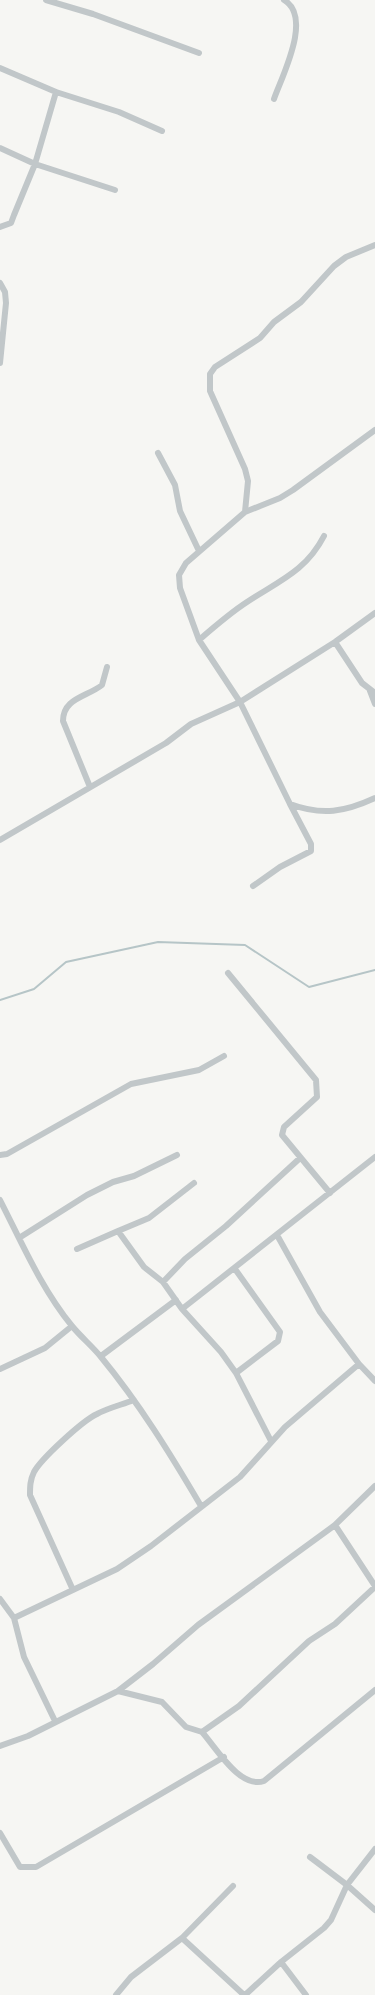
<svg xmlns="http://www.w3.org/2000/svg" width="375" height="1995" font-family="'Fira Sans',sans-serif">
<rect width="100%" height="100%" fill="#f6f6f3"/>
<g fill="none" stroke-linecap="round" stroke-linejoin="round">
<!-- stream -->
<path stroke="#b6c5c7" stroke-width="2" d="M0 1000 34 989 66 962 158 942 245 945 309 987 375 970"/>
<!-- minor -->
<path stroke="#c1c7c9" stroke-width="6" d="M46 0 93 14 199 53
M0 68 56 92 119 112 162 131
M274 99C282 76 313 17 284 0
M0 148 35 164 115 190
M0 227 11 223 14 215 35 164 56 92
M375 245 346 257 334 266 301 302 274 322 260 338 215 367 210 374V391L245 469 248 481 245 512 186 563 179 575 180 588 199 640 240 702 290 804C322 816 345 812 375 798
M0 283 5 292 6 303 0 363
M158 453 175 485 180 511 199 551
M245 512 280 498 293 490 375 430
M199 640C214 627 230 613 247 602 279 581 306 571 324 536
M335 642 362 683 375 693
M370 691 375 704
M90 787 63 721C63 698 87 697 102 685L107 667
M0 840 166 743 191 724 240 702 335 642 375 613
M253 886 280 867 311 851V844L290 804
M228 973 316 1080 317 1097 284 1127 282 1135 330 1193
M0 1155 7 1154 131 1084 199 1070 224 1056
M0 1200C22 1243 41 1288 72 1326 81 1337 92 1346 101 1357 139 1403 171 1455 201 1506
M277 1235 320 1312 359 1364
M19 1238 87 1195 113 1182 134 1176 177 1155
M77 1249 118 1231
M235 1269 280 1332 278 1341 236 1373
M163 1282 185 1259 226 1226 299 1159
M182 1309 163 1282 144 1267 118 1231 149 1218 194 1183
M101 1356 176 1300
M0 1369 45 1348 72 1326
M271 1441 236 1373 221 1352 182 1309 375 1157
M335 1525 375 1586
M375 1587 335 1624 309 1641 239 1706 202 1732C217 1749 240 1789 264 1781L375 1690
M73 1590 30 1495C30 1487 30 1480 34 1472 41 1459 82 1421 97 1414 108 1408 121 1405 134 1400
M0 1599 14 1618
M118 1691 162 1702 186 1727 202 1732
M55 1721 24 1657 14 1618 117 1569 151 1546 240 1477 285 1427 359 1364 375 1381
M0 1746 28 1736 118 1691 153 1664 198 1625 335 1525 375 1486
M0 1833 20 1867H36L224 1757
M310 1857 347 1885 375 1849
M182 1938 244 1995
M281 1962 306 1995
M116 1995 131 1977 182 1938 233 1886
M245 1995 281 1962 324 1928 331 1920 347 1885 375 1910"/>
</g>
</svg>
